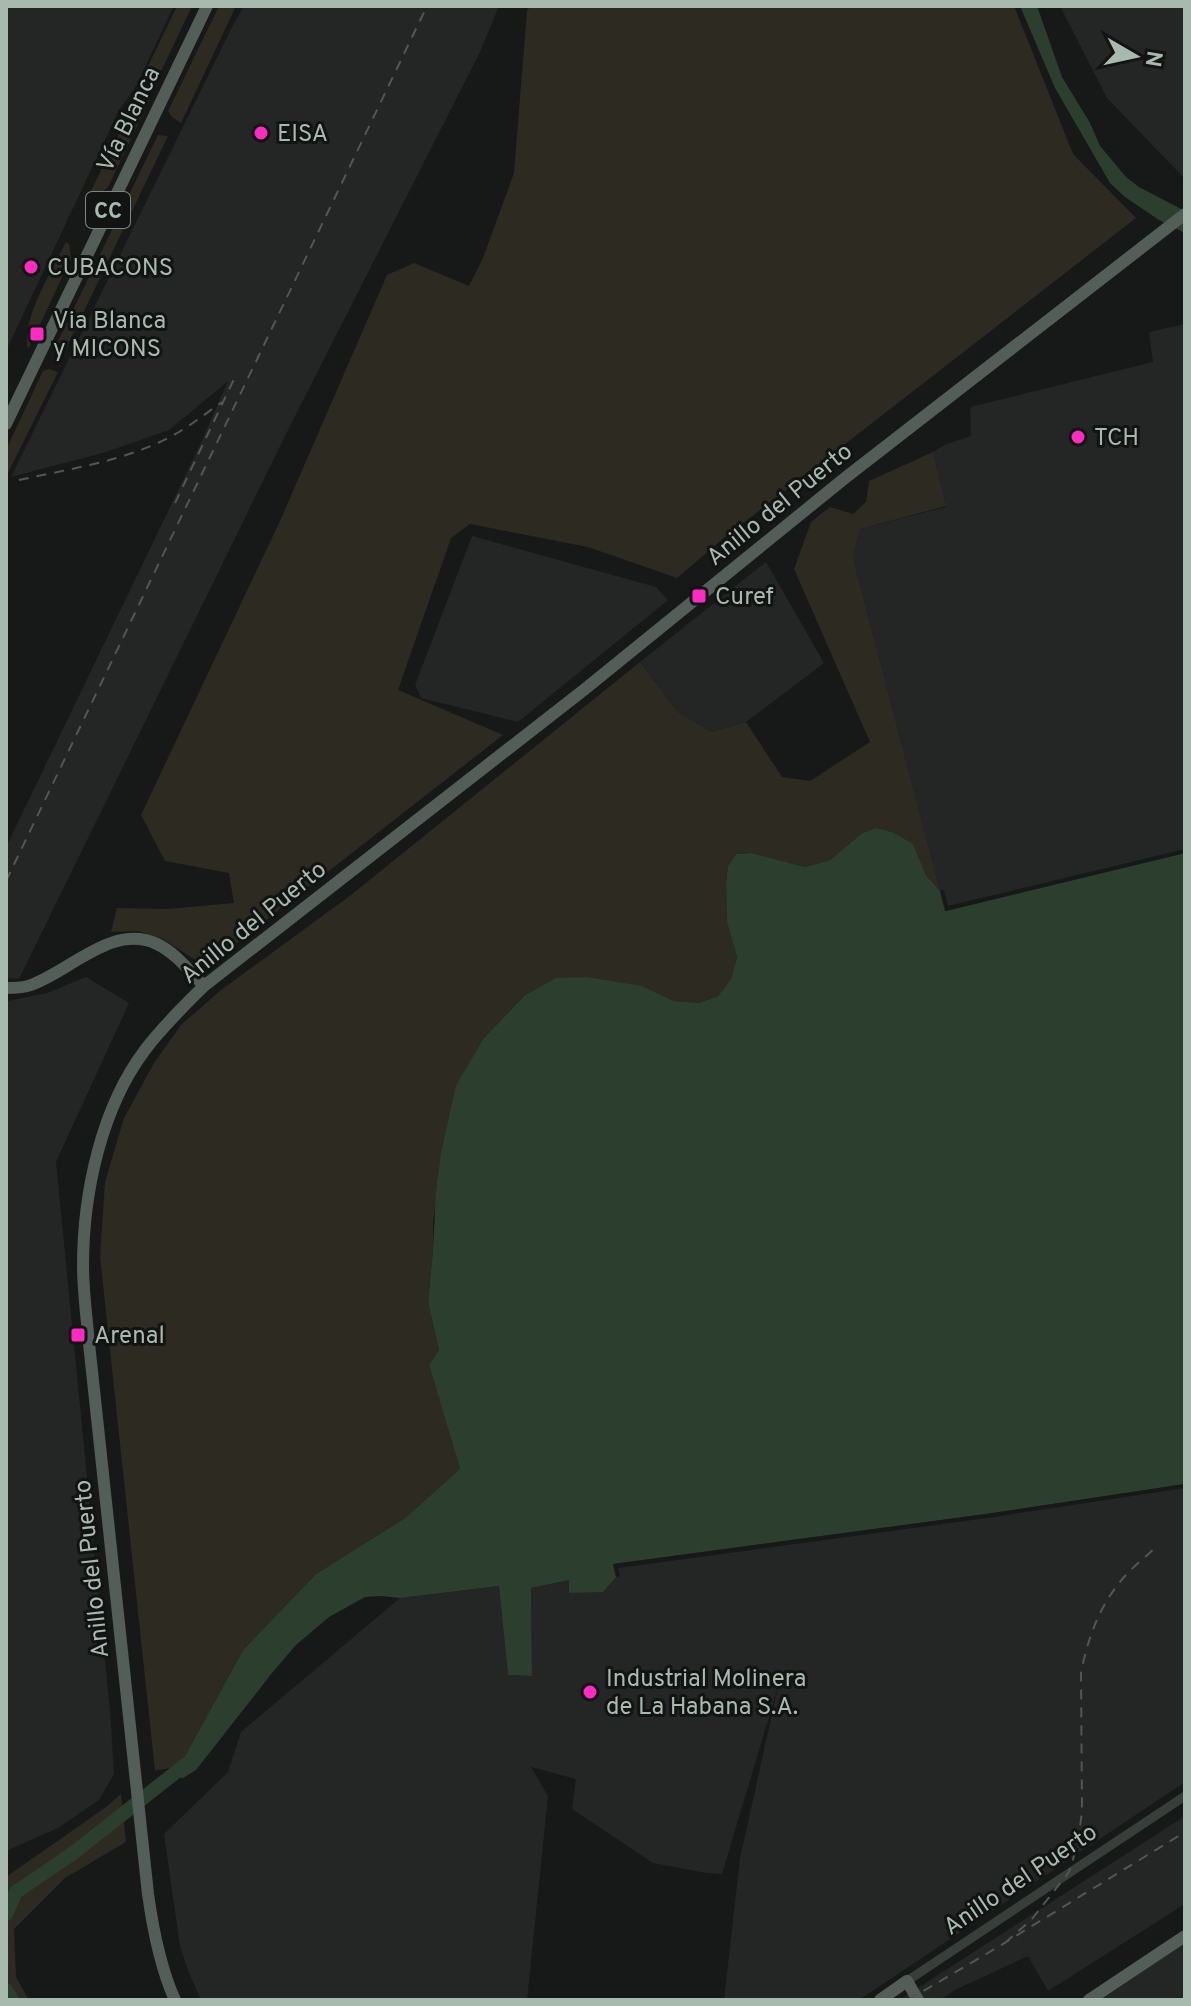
<svg xmlns="http://www.w3.org/2000/svg" width="1191" height="2006" font-family="Overpass,sans-serif">
<rect width="100%" height="100%" fill="#171918"/>
<!-- built -->
<path fill="#232625" d="M6 6H174L136 86 118 112 6 351Z
M244 6H499L480 52 287 432 19 979 6 978V847L200 445 228 381 169 430 106 452 11 477 232 27Z
M1060 6H1185V179L1107 98Z
M1185 324V853L945 911 853 558 860 529 946 507 933 452 944 445 971 436 970 407 1153 362 1149 332Z
M472 536 656 587 668 600 518 722 421 698 415 685Z
M766 562 824 663 746 722 712 732 678 712 640 662Z
M86 977 129 1003 56 1162 110 1711 114 1774 99 1800 58 1828 6 1851V1006L8 1001 47 993Z
M1185 1484V1782L859 2000H724L740 1858 779 1683 722 1874 706 1873 653 1863 572 1809 576 1779 531 1767 548 1796 527 2000H201L189 1973 180 1946 164 1834 228 1772 241 1732 400 1598 499 1586 508 1675 532 1676 531 1588 569 1580V1593L613 1564 986 1514Z
M1185 1816V1904L1048 1991 1028 1956 957 1989 939 2000H899Z
M1185 1942V2000H1101Z"/>
<!-- green -->
<path fill="#2d2a22" d="M177 6H192L155 84 136 91Z
M219 6H236L181 123 172 117 168 111Z
M530 6H1014L1073 154 1136 218 719 542 677 578 588 547 470 524 451 538 398 690 503 735 206 967 163 939 138 931 111 932 117 908 168 909 234 903 229 873 165 861 141 815 280 521 387 275 414 263 469 286 483 258 514 173 527 11Z
M150 99 108 187 101 193 89 195 128 115 144 101Z
M158 135 168 136 63 355 57 351 55 347Z
M66 242 69 244 71 258 29 348 27 346C24 314 52 271 66 242Z
M49 369 58 372 6 477V450L43 371Z
M933 452 946 506 860 529 853 558 940 891 926 875 913 844 861 834 830 860 805 867 752 853 736 854 728 866 726 883 727 921 737 957 731 979 718 996 699 1003 674 1001 642 986 524 996 483 1039 456 1085 433 1221V1250L428 1302 439 1350 429 1365 460 1469 405 1518 316 1574 243 1650 185 1756 174 1767 155 1771 100 1256 105 1182 124 1118 154 1063 181 1025 221 990 351 895 640 662 678 712 712 732 746 722 782 777 810 781 870 742 794 569 811 522 830 507 853 514 866 502 869 481Z
M121 1794 126 1842 65 1878 14 1929 16 1977 29 2000H6V1877L106 1807Z"/>
<!-- water -->
<path fill="#2c3e2d" d="M1020 6H1037L1062 77 1090 123 1100 146 1126 177 1139 187 1185 211V233L1159 220 1125 197 1110 183 1055 88Z
M876 828 894 833 913 844 926 875 940 891 946 911 1185 853V1484L986 1514 614 1564 616 1577 603 1592 569 1593V1580L531 1588 532 1676 508 1675 499 1586 400 1598 381 1596 365 1597 329 1617 296 1645 272 1673 196 1770 183 1778 172 1777 174 1767 185 1756 243 1650 316 1574 405 1518 460 1469 429 1365 439 1350 428 1302 433 1250 436 1191 441 1153 456 1085 483 1039 524 996 556 978 587 977 642 986 674 1001 699 1003 718 996 731 979 737 957 727 922 726 883 728 866 736 854 752 853 805 867 830 860 861 834Z"/>
<!-- pier -->
<path fill="#171918" d="M1185 849V853L945 911 940 891 944 890 948 906Z
M1185 1484V1488L987 1518 618 1568 620 1576 616 1577 613 1564 986 1514Z"/>
<g fill="none" stroke-linecap="round" stroke-linejoin="round">
<!-- river -->
<path stroke="#2c3e2d" stroke-width="14" d="M6 1914 16 1892 72 1854 185 1765
M6 1990 12 2000"/>
<!-- minor -->
<path stroke="#383f3b" stroke-width="9" d="M907 1981 1185 1796"/>
<!-- major -->
<path stroke="#535e58" stroke-width="12" d="M6 424 207 6
M6 988C14 988 23 988 31 985 70 971 113 923 157 944 176 953 190 972 204 986
M175 2000C160 1967 153 1930 148 1894L88 1334C86 1311 83 1288 83 1266 83 1194 101 1108 145 1050 162 1027 183 1007 204 986L585 689 845 478 1185 214
M880 2000 907 1981 918 2000
M1089 2000 1185 1936"/>
<!-- rail -->
<path stroke="#4f5852" stroke-width="2" stroke-dasharray="10 8" stroke-linecap="butt" d="M19 480C69 469 125 461 170 437 189 427 205 414 222 402
M175 503 235 377
M6 881 427 6
M1005 1943 1032 1919 1069 1872 1078 1843 1082 1811 1081 1673C1088 1637 1100 1604 1125 1576 1135 1565 1147 1556 1157 1546
M908 2000 988 1953 1185 1832"/>
</g>
<!-- markers -->
<g fill="#fe2ac2" stroke="#121413" stroke-width="3">
<circle cx="261" cy="133" r="8"/>
<circle cx="31" cy="267" r="8"/>
<rect x="29" y="326" width="16" height="16" rx="4"/>
<circle cx="1078" cy="437" r="8"/>
<rect x="691" y="588" width="16" height="16" rx="4"/>
<rect x="70" y="1327" width="16" height="16" rx="4"/>
<circle cx="590" cy="1692" r="8"/>
</g>
<g text-anchor="middle" stroke-width="6" stroke-linejoin="round" paint-order="stroke">
<!-- shield labels -->
<rect fill="#121413" stroke="#7b8880" stroke-width="2" x="86" y="192" width="44" height="36" rx="6"/>
<g font-size="22" font-weight="bold" fill="#a8baae">
<text x="108" y="218">CC</text>
</g>
<!-- street labels -->
<g font-size="24" fill="#a8baae" stroke="#121413">
<text transform="translate(128 119) rotate(-64)" y="8">Vía Blanca</text>
<text transform="translate(779 504) rotate(-39)" y="8">Anillo del Puerto</text>
<text transform="translate(253 922) rotate(-39)" y="8">Anillo del Puerto</text>
<text transform="translate(91 1569) rotate(-96)" y="8">Anillo del Puerto</text>
<text transform="translate(1020 1879) rotate(-34)" y="8">Anillo del Puerto</text>
</g>
<!-- poi labels -->
<g font-size="24" fill="#a8baae" stroke="#121413" text-anchor="start">
<text x="277" y="141">EISA</text>
<text x="47" y="275">CUBACONS</text>
<text x="53" y="328">Via Blanca<tspan x="53" dy="28">y MICONS</tspan></text>
<text x="1094" y="445">TCH</text>
<text x="715" y="604">Curef</text>
<text x="94" y="1343">Arenal</text>
<text x="606" y="1686">Industrial Molinera<tspan x="606" dy="28">de La Habana S.A.</tspan></text>
</g>
</g>
<!-- border -->
<rect width="1191" height="2006" fill="none" stroke="#a8baae" stroke-width="16"/>
<!-- north arrow -->
<g transform="translate(1135 56) rotate(99)" stroke="#121413" stroke-width="6" paint-order="stroke">
<path d="M0-6L14 30L0 20L-14 30Z" fill="#a8baae"/>
<text y="-12" font-size="22" font-weight="bold" text-anchor="middle" fill="#a8baae">N</text>
</g>
</svg>
